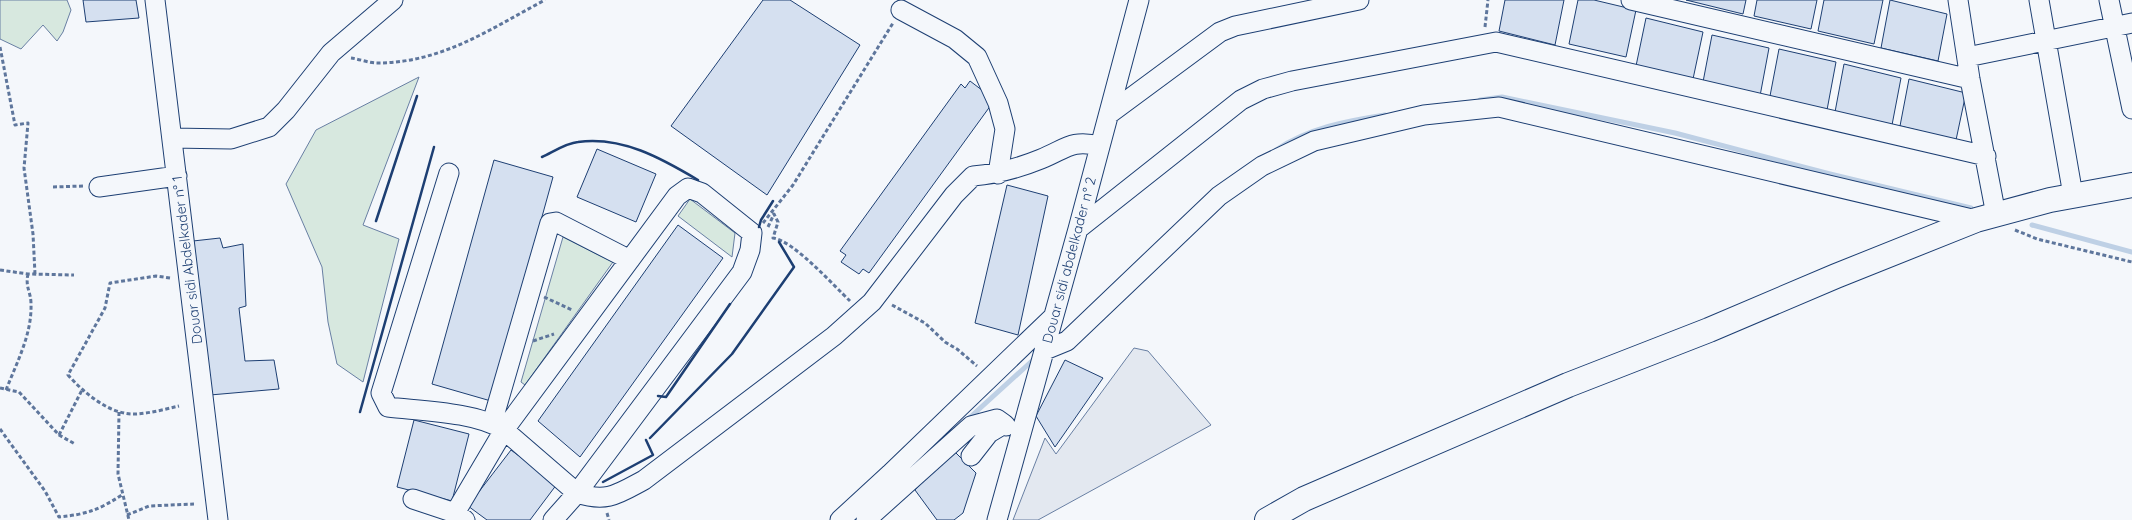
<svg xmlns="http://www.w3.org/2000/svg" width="2132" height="520" font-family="Quicksand,sans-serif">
<rect width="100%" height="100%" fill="#f4f7fb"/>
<!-- green -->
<path fill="#d7e8df" stroke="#687fa3" d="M0 0H67L71 10 63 32 57 41 43 25 21 49 0 39Z
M419 77 363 225 399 239 363 382 337 364 328 322 322 267 286 184 316 130Z
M690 199 735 233 732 257 678 216Z
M563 237 613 262 525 385 521 382Z"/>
<!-- parking -->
<path fill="#e3e8f0" stroke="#687fa3" d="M1134 348 1148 351 1211 425 1038 520H1013L1045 438 1056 454Z"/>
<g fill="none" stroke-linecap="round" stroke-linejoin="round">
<!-- stream -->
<path stroke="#bed0e5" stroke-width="5" d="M1480 100 1502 97 1675 133 1830 174 1971 208
M1276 150C1309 128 1346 121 1385 115
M2032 225 2132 252
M966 421 1032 361"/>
</g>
<!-- building -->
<path fill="#d5e0f0" stroke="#1d3f73" d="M83 0H136L139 18 86 22Z
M763 0H790L860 45 767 195 671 126Z
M1505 0H1564L1555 45 1499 31Z
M1578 0H1594L1636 10 1626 57 1569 44Z
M1686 0H1746L1743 14Z
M1757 0H1817L1811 29 1754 16Z
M1824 0H1883L1874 44 1818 31Z
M1890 0 1947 14 1938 61 1881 48Z
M1646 18 1703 32 1693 79 1636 66Z
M1712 35 1769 48 1760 96 1703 82Z
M1779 49 1836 62 1827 110 1770 96Z
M1844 64 1901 78 1892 125 1835 112Z
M1909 79 1966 93 1956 140 1900 126Z
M970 81 991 97 987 103 991 105 869 273 863 269 859 274 841 262 846 255 840 251 961 84 965 88Z
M597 149 656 174 636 222 577 197Z
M494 160 553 177 491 401 432 384Z
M1007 185 1048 196 1018 335 975 323Z
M678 225 723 258 580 457 538 421Z
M220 238 223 248 243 244 246 306 239 308 245 361 274 360 279 389 210 395 193 241Z
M1065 360 1103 378 1055 447 1036 416Z
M414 420 469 434 452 501 397 487Z
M952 449 976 473 963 513 954 520H937L915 490Z
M511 450 557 484 530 520H487L468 506Z"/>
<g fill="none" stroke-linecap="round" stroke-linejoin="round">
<!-- minor casing -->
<g stroke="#1d3f73" stroke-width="21">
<path id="minor" d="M155 0 218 520
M1631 0 1970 79
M1958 0 1970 79 1996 215
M2039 0 2073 195
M2109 0 2132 109
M901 10 955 39 977 57 998 103 1005 129 998 174
M1967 57 2132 23
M1109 114 1220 32 1235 26 1359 0
M172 138 231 139 269 127 286 110 331 53 393 0
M449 173 381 393 388 407C422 411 476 412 504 430L577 493 742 272 750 250 752 233 702 193 688 188 677 196 504 430 455 513 465 520
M99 187 177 176
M1078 229 1241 100 1263 89 1292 81 1496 42 1986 156
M1045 350 1067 341 1219 196 1262 166 1314 141 1424 115 1499 107 1976 220
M492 423 550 223 556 222 630 260
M971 456 989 433 1004 424 1006 426
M413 499 455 513
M553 520 577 493C607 503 618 494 644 480L834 336 872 302 954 195 973 176C997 174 1019 168 1041 159 1066 149 1071 139 1100 146
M840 520 890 474 1052 318
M866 520 971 426 997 419 1004 424
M997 520 1078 229 1139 0"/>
</g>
<!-- major casing -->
<g stroke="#1d3f73" stroke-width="26">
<path id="major" d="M1267 520 1304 499 1568 385 1709 330 1836 276 1976 220 2050 200 2132 185"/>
</g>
<!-- path -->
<path stroke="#5e769c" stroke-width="3" stroke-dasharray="4 2.5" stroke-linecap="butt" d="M1485 27 1488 0
M0 47 15 125 28 123 24 168 33 234 35 274
M351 58C359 59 369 63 377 63 442 63 490 29 545 0
M53 187 83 186
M763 223 793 185 893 23
M768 227 774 214 778 222 773 238C794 241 833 285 850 301
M2015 230 2037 239 2132 262
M0 270 28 274 74 275
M170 278 156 276 110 283 105 308 68 375C84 393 111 416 137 414 151 413 166 409 179 406
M544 297 572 310
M892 305 925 323 945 342 957 349 977 366
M533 341 554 334
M0 388 19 392 59 435 75 444
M6 390C17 362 32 334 31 304 31 292 25 287 28 274
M119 412 118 474 129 520
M0 429 45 491 59 517C88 514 98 510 122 495
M59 435 82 390
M607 513 609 520
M127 515 149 506 194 504"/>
<!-- minor -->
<use href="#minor" stroke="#f4f7fb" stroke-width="19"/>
<!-- major -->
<use href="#major" stroke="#f4f7fb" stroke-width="24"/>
<!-- wall -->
<path stroke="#1d3f73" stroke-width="2.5" d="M542 157C553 152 566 143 578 142 622 136 661 158 698 180
M376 221 417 96
M759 227 761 220 773 201
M658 396 666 397 730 304
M360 412 434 147
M650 438 732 354 794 267 779 242
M603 482 653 455 646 440"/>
</g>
<g text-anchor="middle" stroke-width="4" stroke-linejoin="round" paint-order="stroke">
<!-- street labels -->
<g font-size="14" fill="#1d3f73" stroke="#f4f7fb">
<text transform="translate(187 260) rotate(-97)" y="5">Douar sidi Abdelkader n° 1</text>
<text transform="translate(1069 260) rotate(-75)" y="5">Douar sidi abdelkader n° 2</text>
</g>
</g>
</svg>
